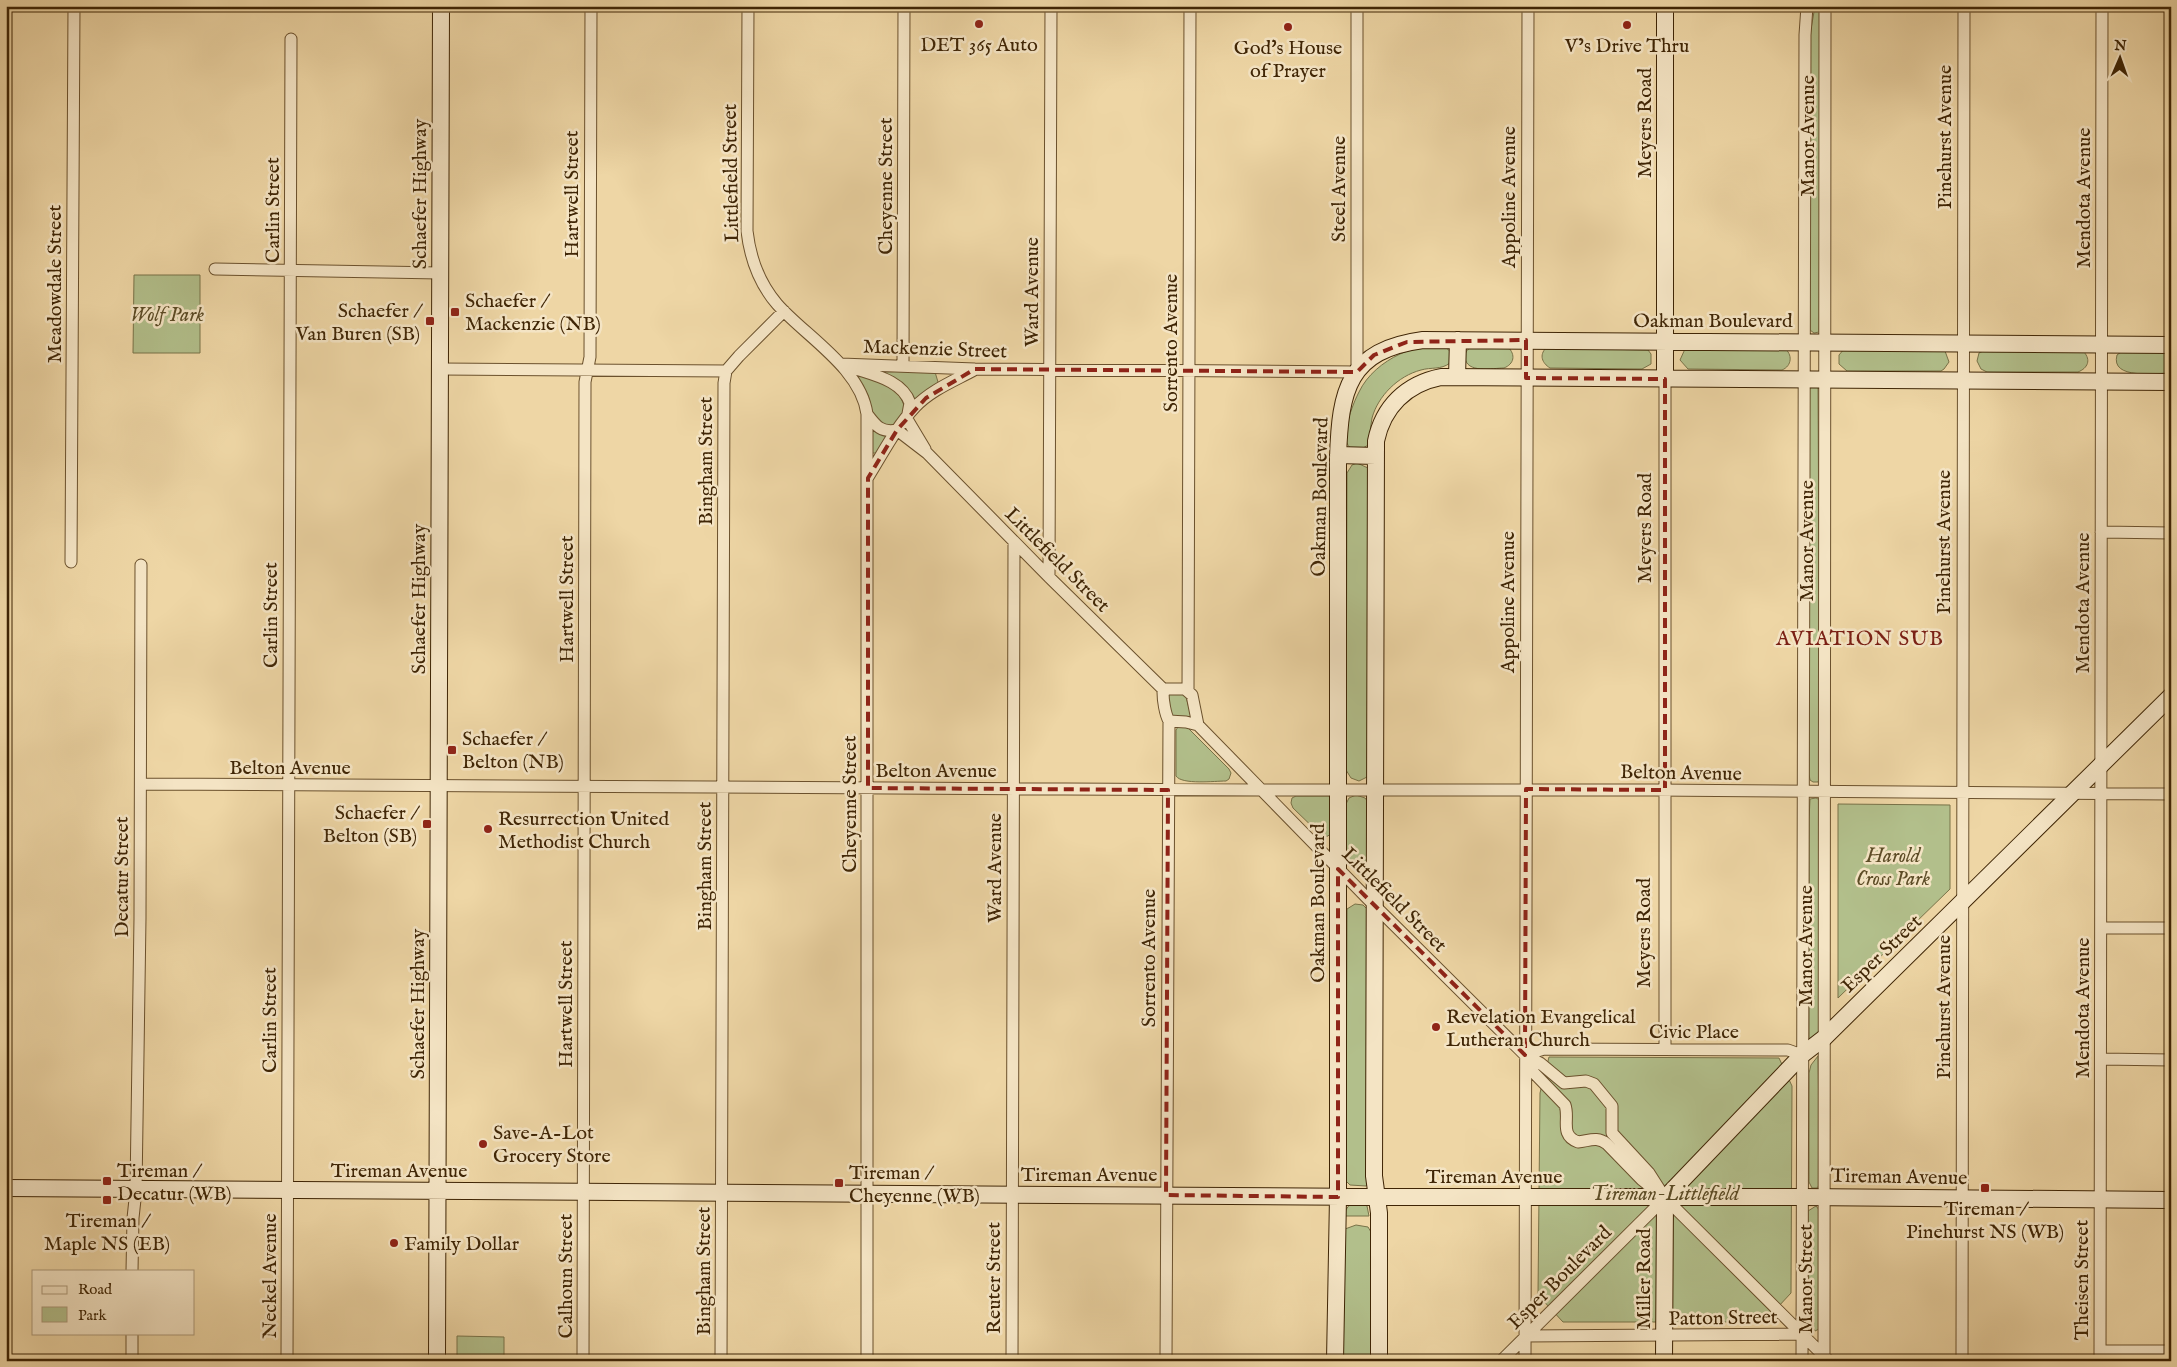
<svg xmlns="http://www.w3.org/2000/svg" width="2177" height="1367" font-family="'IM FELL English',serif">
<rect width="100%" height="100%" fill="#eed6a5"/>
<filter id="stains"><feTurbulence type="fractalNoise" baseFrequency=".004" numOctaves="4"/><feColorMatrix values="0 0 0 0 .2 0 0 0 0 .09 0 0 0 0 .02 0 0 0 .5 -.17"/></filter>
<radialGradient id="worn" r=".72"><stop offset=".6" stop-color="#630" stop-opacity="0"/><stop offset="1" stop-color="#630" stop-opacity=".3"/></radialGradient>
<!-- green -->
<path fill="#b2bf8b" stroke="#787248" d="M1815 6H1821L1819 332 1814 333 1810 330V35Z
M134 275H200V353H133Z
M1445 347 1451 352 1450 363C1441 370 1431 367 1421 370 1398 376 1378 396 1372 418 1370 427 1371 436 1368 445 1364 448 1358 450 1353 449 1336 444 1354 401 1359 392 1367 375 1383 362 1400 354 1415 347 1430 347 1445 347Z
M1471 347H1508C1516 355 1514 364 1504 368 1493 368 1466 374 1465 357 1465 352 1467 350 1471 347Z
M1546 348 1648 350 1651 354V364L1642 369 1550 368C1542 363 1539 355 1546 348Z
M1784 348C1793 354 1792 366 1782 370L1688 369 1680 360 1685 349Z
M1844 349 1945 351 1949 362 1944 369 1941 371H1847L1839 364V355Z
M2171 350V373C2156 373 2110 380 2117 355L2121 352Z
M1983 351 2084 352C2091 360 2088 368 2078 372H1987L1981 369 1977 361 1979 353Z
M873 368 935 372 938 382 935 386 916 402Z
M857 373C876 380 903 388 905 411L894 426 886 427 873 414 868 395 854 376Z
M1818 386 1820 777 1818 782H1813L1810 780 1809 774V389L1811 387Z
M870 428 886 436 877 453H872Z
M1357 463 1368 468 1369 772 1367 777 1359 781 1351 778 1346 770 1347 473 1352 465Z
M1180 692 1186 697 1191 715 1188 718 1172 717 1167 695 1168 693Z
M1178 727H1187L1229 769 1231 773 1229 779 1226 781C1215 781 1182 785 1176 776V730Z
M1356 795 1365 798 1369 803 1368 859 1365 865 1359 868 1348 863 1346 857V804L1349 798Z
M1296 796H1329L1332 802 1331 833 1328 836 1323 837 1293 808 1291 803 1292 798Z
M1816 798 1820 800 1819 1029 1818 1034 1809 1041V820L1810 799Z
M1838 804 1950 805V889L1838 998Z
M1355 904 1363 905 1369 911V1181L1366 1186 1350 1185 1346 1181 1347 912V909Z
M1818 1056 1820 1184 1817 1188H1812L1809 1182V1073L1811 1065Z
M1549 1057 1779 1058 1792 1086 1791 1293 1764 1322H1563L1538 1295 1540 1093Z
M1350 1204H1364L1367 1206 1369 1216H1345V1211Z
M1816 1206 1820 1211 1819 1329 1815 1331 1809 1320 1808 1211Z
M1356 1225 1368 1227 1371 1232 1374 1361H1340L1345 1229Z
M457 1336 504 1337V1361H457Z"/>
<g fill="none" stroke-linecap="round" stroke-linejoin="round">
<!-- street casing -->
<g stroke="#6b512d" stroke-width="13">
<path id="street" d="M748 6 747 231C750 257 759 283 777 304 805 336 861 368 867 414V1361
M215 269 440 273
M841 364 975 369 1357 372V6
M903 366 904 6
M853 368C873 375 902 380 910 403L907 419 925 449
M440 369 726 371 739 356 784 311
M867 414C876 426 881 433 897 430L927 453 1050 578 1165 691
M868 477C883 453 896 427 915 407 931 390 954 381 974 370
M2101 532 2171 533
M71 562 74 6
M1049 577 1051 6
M1188 691 1190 6
M1198 725 1192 695 1185 689H1166L1163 692C1163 700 1165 714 1169 721L1186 722 1198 725 1368 899 1525 1055 1540 1063 1564 1083 1586 1081 1594 1084 1612 1106V1133L1649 1173 1665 1198
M141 784 1261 790H1654L2171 794
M2101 928H2171
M1665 1049V379
M1525 1055 1544 1049 1788 1050 1802 1055
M1527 1059 1534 1073 1565 1105C1570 1119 1559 1135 1578 1142 1589 1141 1597 1136 1607 1144L1642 1180 1665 1198 1827 1359
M2101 1059 2171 1060
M132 1271 133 1218 136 1190 140 918 141 565
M1525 1336 1802 1334
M2100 1351H2171
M132 1361V1333
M287 1361 291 39
M583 1361 585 382 590 357 591 6
M721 1361 724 383 726 371
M1012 1361 1014 542
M1166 1361 1169 721
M1501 1361 1665 1198
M1525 1361 1528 6
M1802 1361 1805 35 1807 6
M1824 1361 1825 6
M1962 1361 1964 6
M2100 1361 2102 6"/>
</g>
<!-- secondary casing -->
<g stroke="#3f2505" stroke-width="18">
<path id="secondary" d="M1665 6V379
M1457 377 1458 340
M1338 455 1376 456
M6 1188 1378 1197H1802L2171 1200
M1665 1198 1802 1055 1824 1038 2171 696
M437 1361 441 6
M1335 1361 1338 1197V458C1340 390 1348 350 1423 340L2171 345
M1379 1361V1213L1374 1176 1376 441C1383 407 1406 384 1441 377L2171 382
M1664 1361 1665 1198"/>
</g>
<!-- street -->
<use href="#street" stroke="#f4e4c4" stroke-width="11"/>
<!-- secondary -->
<use href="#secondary" stroke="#f4e4c4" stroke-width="16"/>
</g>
<!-- marked area -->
<path fill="none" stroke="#8f2418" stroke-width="4" stroke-dasharray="10 6" stroke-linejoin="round" d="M1526 340V378L1665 379V790L1526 789 1525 1055 1338 869V1197L1166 1195 1168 790 868 788V478L897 430 926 398 975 369 1357 372 1374 355 1407 342Z"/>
<!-- markers -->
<g fill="#8f2418" stroke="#f4e4c4" stroke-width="2">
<circle cx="979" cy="24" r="5"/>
<circle cx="1627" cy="25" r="5"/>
<circle cx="1288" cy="27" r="5"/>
<rect x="450" y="307" width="10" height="10" rx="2.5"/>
<rect x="425" y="316" width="10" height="10" rx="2.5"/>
<rect x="447" y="745" width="10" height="10" rx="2.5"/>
<rect x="422" y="819" width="10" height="10" rx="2.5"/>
<circle cx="488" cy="829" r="5"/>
<circle cx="1436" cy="1027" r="5"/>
<circle cx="483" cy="1144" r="5"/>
<rect x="102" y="1176" width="10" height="10" rx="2.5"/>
<rect x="834" y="1178" width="10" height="10" rx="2.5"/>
<rect x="1980" y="1183" width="10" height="10" rx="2.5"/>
<rect x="102" y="1195" width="10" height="10" rx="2.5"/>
<circle cx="394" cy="1243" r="5"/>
</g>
<g text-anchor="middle" stroke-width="5" stroke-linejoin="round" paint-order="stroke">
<!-- poi labels -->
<g font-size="20" fill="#3f2505" stroke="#f4e4c4" text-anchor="start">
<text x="979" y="51" text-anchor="middle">DET 365 Auto</text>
<text x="1627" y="52" text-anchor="middle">V’s Drive Thru</text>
<text x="1288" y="54" text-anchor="middle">God's House<tspan x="1288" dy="23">of Prayer</tspan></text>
<text x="465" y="307">Schaefer /<tspan x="465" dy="23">Mackenzie (NB)</tspan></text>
<text x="420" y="317" text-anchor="end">Schaefer /<tspan x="420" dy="23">Van Buren (SB)</tspan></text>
<text x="462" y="745">Schaefer /<tspan x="462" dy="23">Belton (NB)</tspan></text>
<text x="417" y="819" text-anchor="end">Schaefer /<tspan x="417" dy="23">Belton (SB)</tspan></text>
<text x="498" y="825">Resurrection United<tspan x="498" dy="23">Methodist Church</tspan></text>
<text x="1446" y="1023">Revelation Evangelical<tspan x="1446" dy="23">Lutheran Church</tspan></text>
<text x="493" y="1139">Save-A-Lot<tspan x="493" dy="23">Grocery Store</tspan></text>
<text x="117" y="1177">Tireman /<tspan x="117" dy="23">Decatur (WB)</tspan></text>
<text x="849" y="1179">Tireman /<tspan x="849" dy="23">Cheyenne (WB)</tspan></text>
<text x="1985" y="1215" text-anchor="middle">Tireman /<tspan x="1985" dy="23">Pinehurst NS (WB)</tspan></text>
<text x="107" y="1227" text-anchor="middle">Tireman /<tspan x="107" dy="23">Maple NS (EB)</tspan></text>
<text x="404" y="1250">Family Dollar</text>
</g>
<!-- street labels -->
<g font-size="20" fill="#3f2505" stroke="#f4e4c4">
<text transform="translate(1644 123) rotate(-90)" y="7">Meyers Road</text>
<text transform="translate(1807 136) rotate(-90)" y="7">Manor Avenue</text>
<text transform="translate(1944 137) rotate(-90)" y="7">Pinehurst Avenue</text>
<text transform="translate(730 173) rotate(-91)" y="7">Littlefield Street</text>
<text transform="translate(885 186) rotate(-90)" y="7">Cheyenne Street</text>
<text transform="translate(1338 189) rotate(-90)" y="7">Steel Avenue</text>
<text transform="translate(419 194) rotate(-90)" y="7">Schaefer Highway</text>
<text transform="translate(571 194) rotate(-90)" y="7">Hartwell Street</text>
<text transform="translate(1508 197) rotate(-90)" y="7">Appoline Avenue</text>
<text transform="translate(2083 198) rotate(-90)" y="7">Mendota Avenue</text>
<text transform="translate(272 210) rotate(-90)" y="7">Carlin Street</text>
<text transform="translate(54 284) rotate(-90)" y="7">Meadowdale Street</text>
<text transform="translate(1031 292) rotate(-90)" y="7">Ward Avenue</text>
<text x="1713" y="327">Oakman Boulevard</text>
<text transform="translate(1170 343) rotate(-90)" y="7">Sorrento Avenue</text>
<text transform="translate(935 348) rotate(2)" y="7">Mackenzie Street</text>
<text transform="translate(705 461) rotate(-90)" y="7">Bingham Street</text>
<text transform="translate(1319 497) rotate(-89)" y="7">Oakman Boulevard</text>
<text transform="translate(1644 528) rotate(-90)" y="7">Meyers Road</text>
<text transform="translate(1806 541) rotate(-90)" y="7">Manor Avenue</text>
<text transform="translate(1943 542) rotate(-90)" y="7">Pinehurst Avenue</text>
<text transform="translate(1058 559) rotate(45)" y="7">Littlefield Street</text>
<text transform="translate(418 599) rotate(-90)" y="7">Schaefer Highway</text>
<text transform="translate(566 599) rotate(-90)" y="7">Hartwell Street</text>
<text transform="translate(1507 602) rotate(-90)" y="7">Appoline Avenue</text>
<text transform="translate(2082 603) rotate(-90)" y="7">Mendota Avenue</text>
<text transform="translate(270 615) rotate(-90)" y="7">Carlin Street</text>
<text x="290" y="774">Belton Avenue</text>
<text x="936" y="777">Belton Avenue</text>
<text transform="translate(1681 772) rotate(1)" y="7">Belton Avenue</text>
<text transform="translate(849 804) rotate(-90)" y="7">Cheyenne Street</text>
<text transform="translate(704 866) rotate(-90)" y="7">Bingham Street</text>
<text transform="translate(994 868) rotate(-90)" y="7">Ward Avenue</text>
<text transform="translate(121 877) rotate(-90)" y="7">Decatur Street</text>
<text transform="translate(1395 899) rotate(45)" y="7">Littlefield Street</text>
<text transform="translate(1317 903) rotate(-90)" y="7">Oakman Boulevard</text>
<text transform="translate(1643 933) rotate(-90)" y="7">Meyers Road</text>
<text transform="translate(1805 946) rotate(-90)" y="7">Manor Avenue</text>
<text transform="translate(1881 953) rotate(-44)" y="7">Esper Street</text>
<text transform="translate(1148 958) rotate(-90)" y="7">Sorrento Avenue</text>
<text transform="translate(417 1004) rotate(-90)" y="7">Schaefer Highway</text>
<text transform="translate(565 1004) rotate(-90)" y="7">Hartwell Street</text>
<text transform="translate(1943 1007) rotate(-90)" y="7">Pinehurst Avenue</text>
<text transform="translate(2082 1008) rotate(-90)" y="7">Mendota Avenue</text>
<text transform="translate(269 1020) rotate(-90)" y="7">Carlin Street</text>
<text x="1694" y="1038">Civic Place</text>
<text x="399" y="1177">Tireman Avenue</text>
<text x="1089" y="1181">Tireman Avenue</text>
<text x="1494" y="1183">Tireman Avenue</text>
<text transform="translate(1899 1176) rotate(1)" y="7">Tireman Avenue</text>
<text transform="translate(703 1271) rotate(-90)" y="7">Bingham Street</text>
<text transform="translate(269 1276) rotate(-90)" y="7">Neckel Avenue</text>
<text transform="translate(565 1276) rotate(-90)" y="7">Calhoun Street</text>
<text transform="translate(1559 1277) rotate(-45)" y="7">Esper Boulevard</text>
<text transform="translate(993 1278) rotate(-90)" y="7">Reuter Street</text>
<text transform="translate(1643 1279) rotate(-90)" y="7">Miller Road</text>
<text transform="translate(1805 1279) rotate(-90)" y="7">Manor Street</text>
<text transform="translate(2081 1280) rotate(-90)" y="7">Theisen Street</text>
<text transform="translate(1723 1317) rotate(-1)" y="7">Patton Street</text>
</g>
<!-- park labels -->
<g font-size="20" font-style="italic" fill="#5c4c26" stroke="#f4e4c4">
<text x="167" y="321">Wolf Park</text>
<text x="1893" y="862">Harold<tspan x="1893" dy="23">Cross Park</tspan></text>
<text x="1665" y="1200">Tireman-Littlefield</text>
</g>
<!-- neighbourhood labels -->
<g font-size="21" letter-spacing="1" fill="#7a1f14" stroke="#f4e4c4">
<text x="1860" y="645">AVIATION SUB</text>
</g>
</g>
<!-- margin -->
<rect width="2177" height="1367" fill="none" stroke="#eed6a5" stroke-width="25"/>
<rect x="8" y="8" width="2162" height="1352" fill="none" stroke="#3f2505" stroke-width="2.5"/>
<rect x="12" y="12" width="2152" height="1342" fill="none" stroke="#3f2505"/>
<!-- legend -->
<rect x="32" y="1270" width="162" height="65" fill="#f4e4c4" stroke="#ac9878"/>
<rect x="42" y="1286" width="25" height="8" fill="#f4e4c4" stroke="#ac9878"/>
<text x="78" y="1294" font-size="15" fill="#3f2505">Road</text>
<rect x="42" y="1307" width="25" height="15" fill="#b2bf8b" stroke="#ac9878"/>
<text x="78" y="1320" font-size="15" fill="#3f2505">Park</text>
<!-- north arrow -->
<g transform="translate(2120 58) rotate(2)" stroke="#f4e4c4" stroke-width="4" paint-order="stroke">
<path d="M0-4L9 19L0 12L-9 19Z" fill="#3f2505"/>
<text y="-8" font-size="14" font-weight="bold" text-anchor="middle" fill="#3f2505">N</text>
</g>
<rect width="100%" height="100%" filter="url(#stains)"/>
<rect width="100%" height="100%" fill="url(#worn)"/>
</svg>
